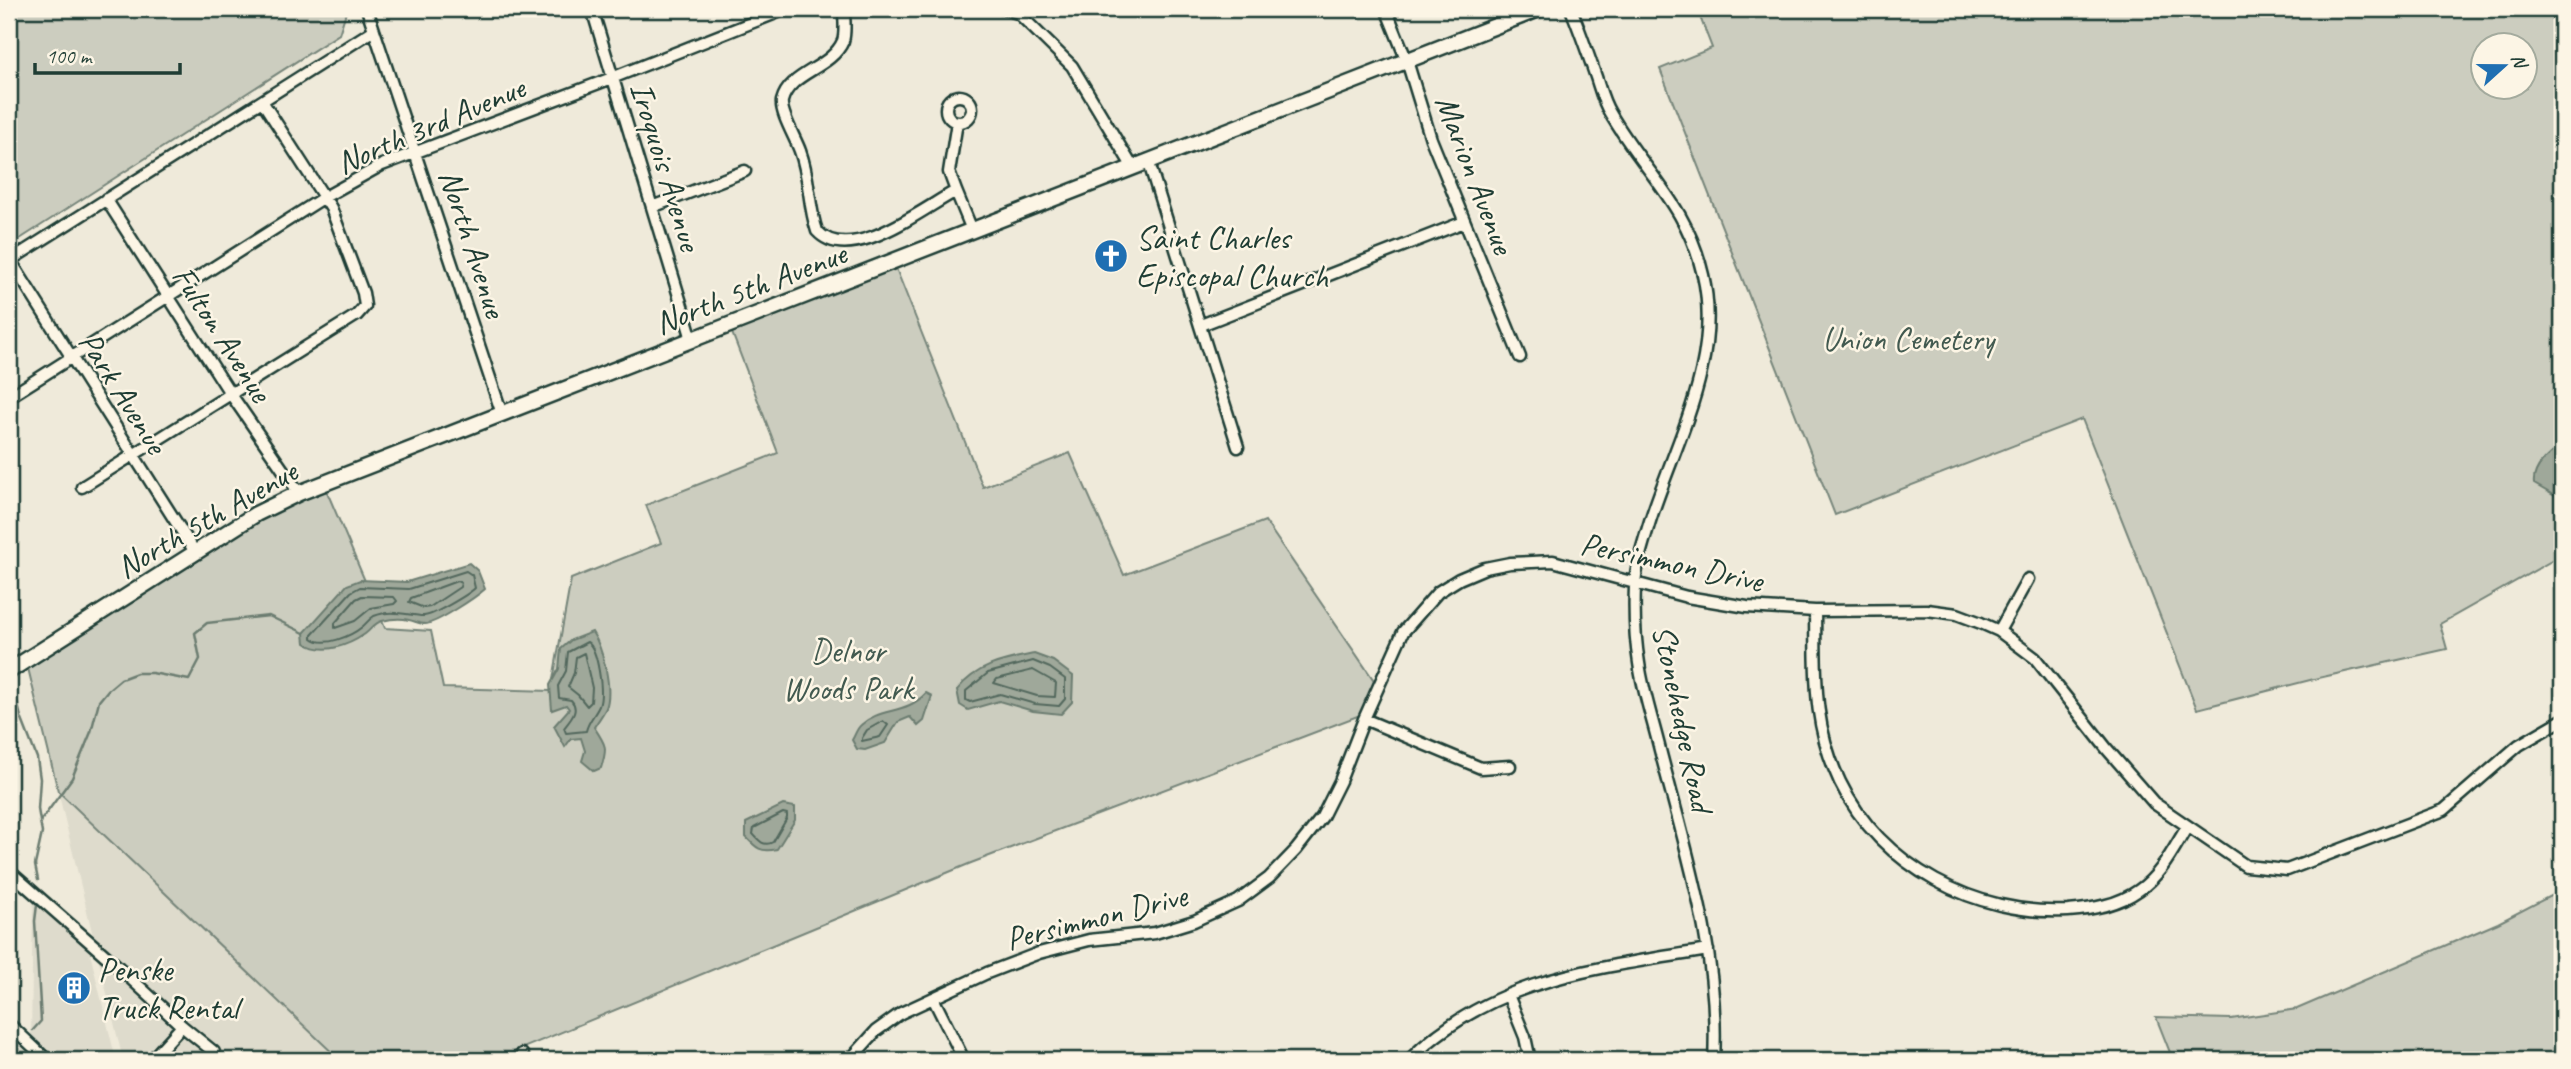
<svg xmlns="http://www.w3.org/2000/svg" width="2571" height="1069" font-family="Caveat,sans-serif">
<rect width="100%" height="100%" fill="#efeada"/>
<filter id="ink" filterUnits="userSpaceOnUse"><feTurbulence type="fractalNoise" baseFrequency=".0143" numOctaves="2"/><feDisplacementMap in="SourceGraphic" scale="14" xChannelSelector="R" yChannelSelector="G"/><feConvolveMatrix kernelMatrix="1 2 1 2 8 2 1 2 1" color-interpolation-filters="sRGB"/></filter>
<g filter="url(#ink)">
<!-- built -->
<path fill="#dedbcc" d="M58 791 340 1060H123Z
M33 896 88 945 116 1060H52L31 1040Z
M19 1034 46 1060H9V1046Z"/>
<!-- green -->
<path fill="#cccdbf" stroke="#76857a" stroke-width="2" fill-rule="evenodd" d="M9 9H347L339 34 9 246Z
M1697 9H2562V555L2440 624 2447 649 2314 679 2197 709 2082 419 1835 515 1660 69 1712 48ZM2484 46H2526V88H2484Z
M895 266 983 487 1070 453 1124 575 1265 521 1375 682 1363 714 971 863 494 1060H340L58 791 27 664 258 517 325 487 385 628 431 631 443 688 551 691 571 579 661 543 646 505 778 453 731 330Z
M2562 890V1060H2173L2156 1017 2231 1019 2297 1009 2498 923Z"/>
<!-- water -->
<path fill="#9fa89a" stroke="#6c7d71" stroke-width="2" d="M2562 445V500L2534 484C2532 468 2549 453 2562 445Z
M469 563 478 571 485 589C476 597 436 624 425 624 420 624 414 621 409 620 401 618 390 619 382 621 374 623 372 629 365 634 348 646 323 655 305 643L304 633 347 585 360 580 407 582Z
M592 632C603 648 613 689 606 708 603 714 598 721 594 727 606 745 608 747 601 768L594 771 582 761 585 751 581 738 571 739 565 747 554 726 569 709 566 705 552 710 550 685 559 669 561 649 571 640Z
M1034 654 1053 661 1073 676 1072 702 1061 714 1033 711 999 701 968 710 960 705 957 690C977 665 1004 660 1034 654Z
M926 693 932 696 924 721 918 726 910 717 898 722 885 743 865 750 857 749 852 740C855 735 857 728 861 725 880 707 906 715 926 693Z
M783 805 795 807V820L777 849C761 853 756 848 746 837V823Z"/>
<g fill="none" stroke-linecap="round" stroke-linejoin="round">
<!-- shore -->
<path stroke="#52685d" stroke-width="2" d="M466 571 472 575 475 588C469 594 431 617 423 616 407 615 391 609 374 616 369 619 366 624 362 627 351 636 324 648 312 638V635L351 592 360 587 409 589Z
M457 581 461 583 460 587 430 607 424 608 409 602 411 598Z
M362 596 394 597 397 601 394 604 371 608 355 621 335 628V623L356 599Z
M587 642C598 648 604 693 599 706 595 715 588 721 586 731L566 733 564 728C571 719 580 710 571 700L559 698 558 686 566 671 568 652Z
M584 653 592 688 591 702 587 706 578 695 568 687 574 673 576 657Z
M1033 661 1050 668 1065 679V699L1059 706 1035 704 1000 694 970 702 966 700V691L988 673Z
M1033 670 1056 683 1055 697 1037 696 994 683 997 679Z
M883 721 888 725 880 737 862 741V738L867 730Z
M783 813 787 814V818L773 842C764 847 759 841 753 834L754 828Z"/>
<!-- stream -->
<path stroke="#6c7d71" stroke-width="2.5" d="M10 675 21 717 37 758 40 779 38 809 42 833 35 865 38 880
M40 822 72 778 91 732 99 701 108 690 121 679 137 673H152L189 680 200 659 195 633 207 623 269 616 304 633
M33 1030 41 1021 35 921 37 905
M9 1054 17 1049"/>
<!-- minor casing -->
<g stroke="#1f3d34" stroke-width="15">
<path id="minor" d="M367 9 502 414
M592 9 692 339
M844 9C844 19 846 32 843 41 831 69 789 72 782 101 780 113 796 139 800 151 810 177 808 205 817 231 850 267 923 208 956 191L972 230
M1005 9 1018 13 1072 66 1132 166
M1386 9 1407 61 1431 139 1520 357
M1571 9C1580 31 1588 54 1596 77 1600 89 1603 102 1610 113 1644 172 1687 204 1703 275 1723 360 1675 442 1650 521 1644 541 1636 564 1635 586 1634 611 1635 639 1639 663 1643 692 1653 721 1660 750 1686 851 1720 954 1714 1060
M946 109a13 13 0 1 1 26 0a13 13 0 1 1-26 0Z
M1148 160 1238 447
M956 191 949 172 957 122
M106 199 230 393 299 493
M652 207 745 171
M10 260 195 552
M9 261 374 30
M1201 325 1464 222
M9 397 323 198 382 165 612 78 786 9
M82 487 357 315 365 306 363 293 331 208 262 101
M1815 611C1816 675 1812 723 1840 782 1881 867 1977 916 2068 911 2093 909 2118 905 2139 890 2161 875 2173 850 2187 827
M1999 631 2028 579
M1364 719 1481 768 1510 766
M9 871 115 964 182 1026 214 1052
M1508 995 1525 1037 1530 1060
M933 998 964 1060
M9 1024 47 1060
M522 1054 525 1060
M151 1060 182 1026
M850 1060 876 1031 901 1013 987 973 1039 953 1089 940 1155 933 1194 921 1238 901 1269 878 1296 850 1322 817 1340 781 1364 719 1403 632 1438 592 1459 579 1485 568 1510 563 1553 561 1687 597 1747 607 1815 611 1927 610 1957 614 1981 623 1999 631 2035 658 2107 749 2154 803 2246 866 2287 870 2444 810 2519 745 2562 720
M1409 1060C1492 977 1599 968 1708 950"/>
</g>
<!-- secondary casing -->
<g stroke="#1f3d34" stroke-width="19">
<path id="secondary" d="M9 671 256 514 299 493 1539 9"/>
</g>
<!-- minor -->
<use href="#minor" stroke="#fcf5e5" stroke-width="10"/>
<!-- secondary -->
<use href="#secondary" stroke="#fcf5e5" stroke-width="14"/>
</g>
</g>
<!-- icons -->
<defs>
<g id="church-disc" transform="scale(1.75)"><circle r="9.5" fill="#1f6fb2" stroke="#fcf5e5"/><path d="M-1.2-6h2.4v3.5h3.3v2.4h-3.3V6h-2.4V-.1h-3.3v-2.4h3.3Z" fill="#fff"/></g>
<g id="building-disc" transform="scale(1.75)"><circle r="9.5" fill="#1f6fb2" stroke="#fcf5e5"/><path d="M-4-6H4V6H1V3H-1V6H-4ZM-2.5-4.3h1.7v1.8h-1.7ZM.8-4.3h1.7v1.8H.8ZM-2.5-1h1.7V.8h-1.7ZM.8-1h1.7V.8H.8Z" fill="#fff"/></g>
</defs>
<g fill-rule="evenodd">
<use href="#church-disc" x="1111" y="256"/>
<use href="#building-disc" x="74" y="988"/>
</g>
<g text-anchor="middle" stroke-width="5" stroke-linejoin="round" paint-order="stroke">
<!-- street labels -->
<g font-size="33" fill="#1f3d34" stroke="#fcf5e5">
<text transform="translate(430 124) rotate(-23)" y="12">North 3rd Avenue</text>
<text transform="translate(667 166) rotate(73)" y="12">Iroquois Avenue</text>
<text transform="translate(1476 174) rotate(69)" y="12">Marion Avenue</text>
<text transform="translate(474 243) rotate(72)" y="12">North Avenue</text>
<text transform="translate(750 287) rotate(-21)" y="12">North 5th Avenue</text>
<text transform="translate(223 333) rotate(57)" y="12">Fulton Avenue</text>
<text transform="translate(124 392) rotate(58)" y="12">Park Avenue</text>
<text transform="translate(206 518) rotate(-30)" y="12">North 5th Avenue</text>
<text transform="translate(1672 561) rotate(12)" y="12">Persimmon Drive</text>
<text transform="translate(1684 718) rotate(78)" y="12">Stonehedge Road</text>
<text transform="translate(1096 916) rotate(-14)" y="12">Persimmon Drive</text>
</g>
<!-- poi labels -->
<g font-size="33" fill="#1f3d34" stroke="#fcf5e5" text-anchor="start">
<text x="1136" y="249">Saint Charles<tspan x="1136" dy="38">Episcopal Church</tspan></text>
<text x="98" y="981">Penske<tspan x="98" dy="38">Truck Rental</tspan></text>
</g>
<!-- park labels -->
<g font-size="33" fill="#425a50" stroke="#fcf5e5">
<text x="1908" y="350">Union Cemetery</text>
<text x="848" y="662">Delnor<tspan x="848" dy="38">Woods Park</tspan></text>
</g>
</g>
<!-- margin -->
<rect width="2571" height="1069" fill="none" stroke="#fcf5e5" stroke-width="35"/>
<rect x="18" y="18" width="2536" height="1034" fill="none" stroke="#1f3d34" stroke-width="2.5" filter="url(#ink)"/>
<!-- north arrow -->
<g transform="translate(2504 66) rotate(69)"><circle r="33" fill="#fcf5e5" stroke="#a4ab9e" stroke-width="2"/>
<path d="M0-5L12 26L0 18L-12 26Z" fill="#1f6fb2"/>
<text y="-10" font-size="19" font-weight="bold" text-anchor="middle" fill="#1f3d34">N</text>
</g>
<!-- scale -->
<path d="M35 63v10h145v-10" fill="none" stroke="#1f3d34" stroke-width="3.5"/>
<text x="46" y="63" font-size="21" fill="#1f3d34" stroke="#fcf5e5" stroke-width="5" paint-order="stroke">100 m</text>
</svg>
